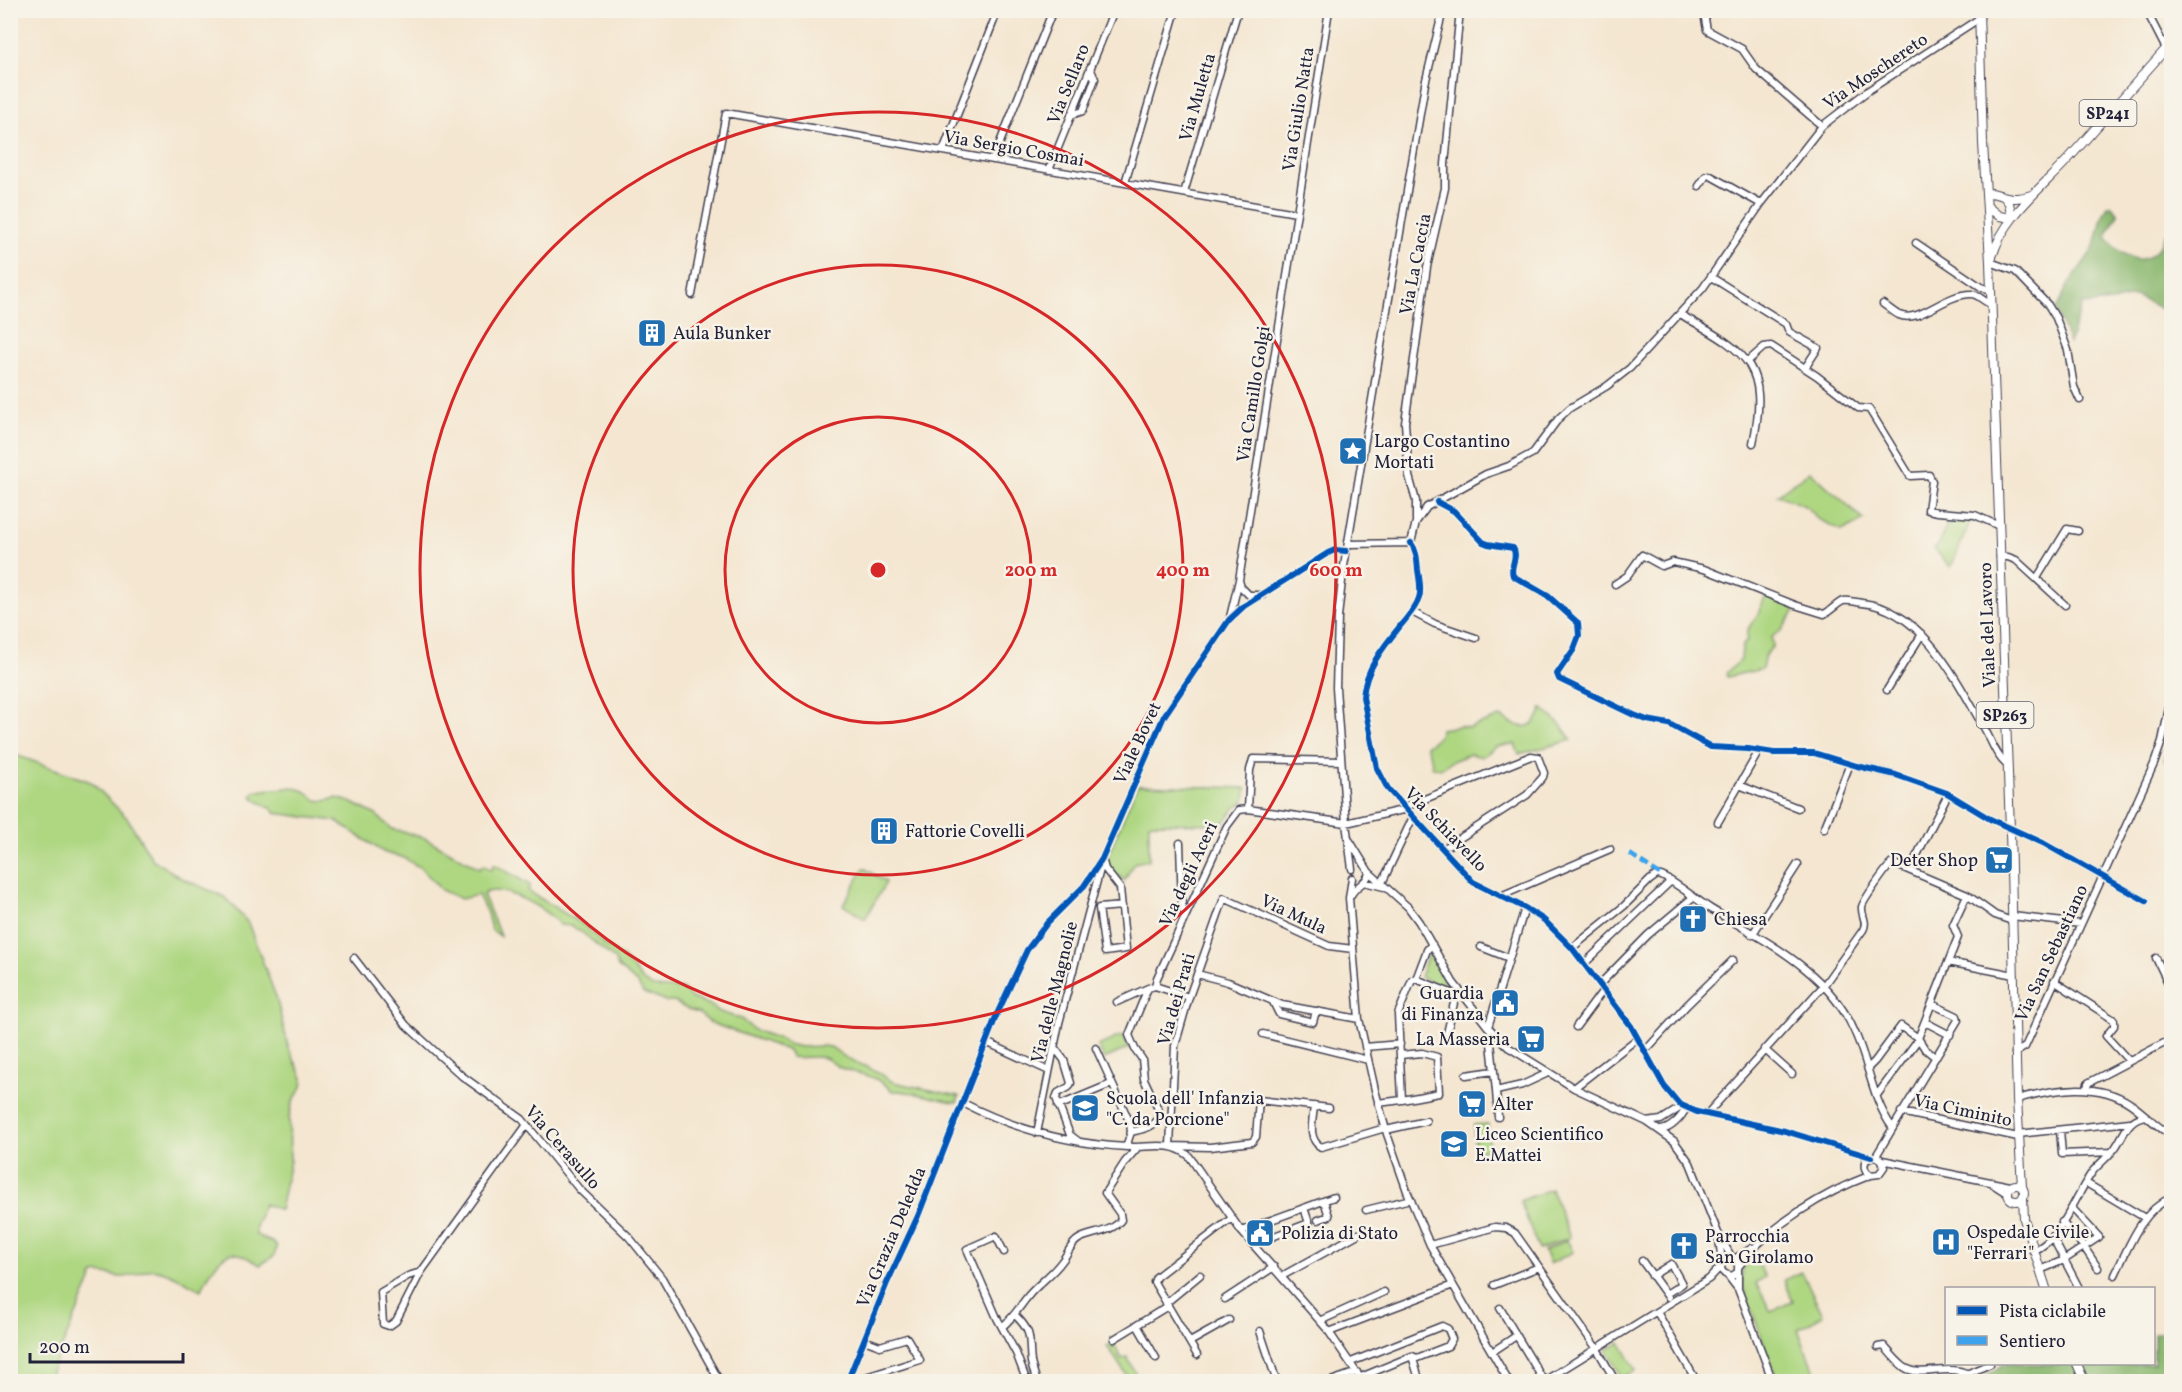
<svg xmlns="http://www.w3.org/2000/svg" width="2182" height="1392" font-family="Vollkorn,serif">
<rect width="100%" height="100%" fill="#f7f3e8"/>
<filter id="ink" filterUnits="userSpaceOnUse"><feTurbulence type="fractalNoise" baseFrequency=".0167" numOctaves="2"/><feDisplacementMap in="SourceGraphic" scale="12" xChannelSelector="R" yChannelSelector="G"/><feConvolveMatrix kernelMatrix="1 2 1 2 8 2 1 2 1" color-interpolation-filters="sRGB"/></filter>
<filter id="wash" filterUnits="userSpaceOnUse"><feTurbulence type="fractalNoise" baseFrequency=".008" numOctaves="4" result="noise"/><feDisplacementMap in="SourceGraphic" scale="24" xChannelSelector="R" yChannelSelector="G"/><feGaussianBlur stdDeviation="1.35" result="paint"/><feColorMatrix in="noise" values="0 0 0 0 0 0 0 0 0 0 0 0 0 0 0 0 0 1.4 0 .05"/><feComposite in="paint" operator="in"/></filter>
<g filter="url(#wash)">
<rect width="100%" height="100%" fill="#f4e6d0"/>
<!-- green -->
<path fill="#afd782" stroke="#687c5e" stroke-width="1.5" d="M1810 471 1864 520 1842 531 1816 518C1811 505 1790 500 1777 495Z
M1953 516 1972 517 1951 567 1934 549 1939 544 1950 517Z
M1766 595 1797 607 1782 630 1772 637 1773 646 1765 655 1762 669 1727 677 1726 673 1741 660 1742 647 1747 640V630L1757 616Z
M1542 708 1561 725 1572 740 1519 754 1515 744 1496 747 1482 757 1470 754 1450 762 1440 769 1431 766 1432 761 1426 746 1439 736 1441 729 1460 726 1469 728 1500 717C1506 719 1508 722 1513 724 1531 731 1537 722 1542 708Z
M2171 721V762L2164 761Z
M10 753 91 782 128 819 152 859 181 878 225 897 248 923 276 997 289 1049 303 1078 302 1087 293 1101 289 1118 290 1161 280 1210 264 1204 256 1226V1235L274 1243 277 1247 274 1256 260 1265C253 1261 242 1253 233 1253 218 1254 207 1279 201 1290 189 1284 161 1266 148 1270 139 1273 132 1277 121 1277 112 1277 103 1271 94 1274L47 1381H11Z
M1137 785 1247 788 1244 802 1234 809 1223 824 1149 823V860L1134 863 1124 881 1120 876 1115 877 1105 862Z
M292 787 305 791 316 800 324 801 337 798 350 802 376 815 392 829 425 838 479 868 483 865 491 870 494 864 530 885 528 891 584 925 606 946 624 958 643 981 653 987 683 989 691 998 708 1004 720 1012 741 1019 754 1030 780 1039 788 1044 801 1047 822 1046 831 1047 846 1058 878 1072 893 1082 959 1096 957 1102C934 1101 917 1090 892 1091 876 1074 862 1076 841 1068 834 1066 832 1060 825 1058 813 1055 803 1059 792 1057L787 1050 711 1023 698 1013 689 1010 674 1002H667L643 993 638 984 618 967 614 959 584 934 572 926 560 925C548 910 501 882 483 894L500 936 491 929 487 913 478 895 461 899 441 890 421 868 402 857 385 853 336 821 275 813C270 803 258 805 252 796L254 792C267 788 279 790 292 787Z
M864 868 886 882 865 919 843 905Z
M1429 952 1449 990 1420 977Z
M1123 1035 1129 1048 1104 1059 1098 1046Z
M1488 1124 1489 1149 1475 1151 1474 1125Z
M1551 1189 1570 1237 1539 1250 1520 1201Z
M1567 1240 1573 1252 1550 1264 1544 1251Z
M1754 1256 1765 1277 1756 1283 1771 1312 1793 1301 1784 1280 1802 1272 1823 1315 1798 1329 1811 1364 1821 1381H1778L1742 1285C1740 1272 1745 1264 1754 1256Z
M1620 1342 1636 1370 1622 1378 1606 1350Z
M1114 1343 1121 1359 1127 1357 1136 1374 1129 1379 1107 1346Z"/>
<!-- forest -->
<path fill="#8bb870" stroke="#566d56" stroke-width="1.5" d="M2108 206H2112L2118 214 2106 236C2114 250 2138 269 2154 253 2161 246 2162 234 2171 230V314L2136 296 2112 302 2082 305 2069 343 2056 309C2062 303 2061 300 2064 293 2072 273 2089 262 2096 241 2101 228 2099 219 2108 206Z
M2171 1325V1381L1979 1382 2004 1364H2154V1334L2166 1331Z"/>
</g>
<g filter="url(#ink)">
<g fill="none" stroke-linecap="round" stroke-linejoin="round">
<!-- minor casing -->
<g stroke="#423f51" stroke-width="9">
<path id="minor" d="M1709 10 1705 19 1707 30 1742 49 1756 69 1822 126
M2146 10 2166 49 2172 55
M1071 115 1083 111 1095 79 1090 68
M943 151 998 10
M993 160 1053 10
M1049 170 1114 10
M1125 183 1176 10
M1699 186 1706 176 1709 175 1761 204
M1184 193 1238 10
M1916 243 1981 287 1991 290
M1990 262 2015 271 2048 305 2056 318 2068 350 2074 387 2080 400
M1711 277 1786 324 1789 332 1818 348 1805 368
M692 295 726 113 1296 213
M1883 304C1888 307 1893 312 1899 315 1920 324 1944 294 1971 294 1979 294 1984 303 1992 304
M1680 314C1743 351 1771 361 1753 443
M1747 362 1764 347 1771 346 1817 376 1858 408 1869 409 1910 476 1929 475 1932 481 1928 510 1938 512 1975 515 1999 526
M1437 502 1454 511 1483 542 1488 544 1513 548C1519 557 1509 566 1513 576L1548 596 1578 623 1579 636 1574 649 1557 674 1559 679 1634 715 1647 720 1669 724 1711 747 1748 749 1774 753H1814L1857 766 1896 775 1947 793 1990 819 2043 843 2146 901
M1416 520V501L1409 476 1405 423 1427 267 1445 188V164L1460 10
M1411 543C1417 551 1417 560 1418 570 1419 578 1422 589 1419 598 1416 608 1408 616 1401 625 1384 646 1365 669 1363 697L1377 768 1388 789 1473 882 1525 908 1544 920 1572 948 1631 1026 1664 1086 1679 1104 1697 1112 1785 1131 1871 1157
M1348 544 1411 543 1416 522 1427 507 1486 474 1509 466 1533 453 1559 418 1570 408 1607 386 1630 368 1703 288 1761 204 1822 126 1869 90 1980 18
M2000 557H2008L2016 560 2065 605
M2037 578 2067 529 2078 531
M1239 581 1241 587 1249 595H1263
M1615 584 1627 576 1642 555 1662 566 1673 562 1704 569 1795 605 1824 614C1831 611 1836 604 1843 601 1848 600 1856 602 1862 603 1922 609 1956 679 1983 726 1991 739 1995 755 2007 765
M1412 612 1435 624 1476 638
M1230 617 1239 580 1329 10
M1887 690 1922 634
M1739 785 1798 808
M1405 807 1531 756 1538 757 1544 773 1543 777 1527 795 1443 849
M1248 809 1250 770 1253 759 1341 761
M1718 822 1759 751
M1824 829 1850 764
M1350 841 1369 872C1368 883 1356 885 1351 895
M1180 843 1182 907 1185 915
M1103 862 1105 869 1120 888 1126 949 1105 952 1099 908 1122 906
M1352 869 1346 823 1336 688 1338 617 1343 572 1425 84 1443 10
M1910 869 1948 794
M1369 872 1408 907 1419 922 1453 982 1488 1027 1508 1047 1574 1088 1647 1122 1674 1141 1690 1163 1718 1233 1732 1258
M1352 878 1349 898 1359 1019 1375 1090 1387 1134 1407 1191 1430 1245 1509 1382
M1364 882 1384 887
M1382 883 1413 817
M1501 896 1610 849
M2012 916 2081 924
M1752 935 1798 864
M1481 947 1509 958
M1572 948 1624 906 1650 880 1657 875C1667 875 1699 902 1711 909 1766 942 1830 971 1856 1035 1869 1065 1873 1101 1892 1127
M354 958 406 1025 462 1076 522 1119 579 1189 629 1237 662 1278 720 1382
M2156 958 2172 991
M1948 962 2014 975
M1584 964 1671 881
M1197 974 1228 982 1282 1005 1359 1019
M1416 979 1451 993H1460
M2054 981 2114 1020V1026L2106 1036 2129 1061
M1600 984 1648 935 1692 898
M1189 997 1155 986 1157 978 1227 826 1239 810 1248 809 1346 823 1407 809
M1117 1002 1148 988
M1273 1002 1279 1014 1313 1022 1316 1011
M1925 1022 1950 1035
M1488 1027 1525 908
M1576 1027 1604 989
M1493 1033 1491 1043 1496 1091
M1263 1034 1368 1060
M1446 1038 1456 994
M986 1042 1049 1071
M1054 1047 1064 1060 1071 1083 1069 1087 1058 1093 1056 1098 1070 1135 1078 1141
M1365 1047 1400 1044
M1096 1048 1130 1123 1131 1132 1126 1147
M1764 1049 1792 1074
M1646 1050 1687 1005 1733 960
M2015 1053 2025 1047 2154 764 2162 741 2172 694
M1400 1055 1422 1053 1437 1057 1439 1093 1402 1100
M1868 1068 1875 1061 1901 1026 1918 1038 1925 1049 1935 1057
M1466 1075 1493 1071
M1574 1088 1638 1038
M2087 1089 2088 1083 2172 1039
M1877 1095 1917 1041 1958 937 1953 925 1967 895
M2017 1099C2053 1089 2097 1081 2131 1104 2145 1114 2157 1127 2172 1136
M963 1103C1014 1129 1069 1144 1127 1147 1149 1148 1171 1140 1189 1156L1241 1231 1327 1329 1363 1382
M1378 1103 1402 1100 1398 1014 1412 980 1416 979 1427 950 1432 944
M1058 1106 1111 1084
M1314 1106C1313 1120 1307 1139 1321 1147L1385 1128
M1329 1108 1259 1100 1256 1137 1252 1142 1210 1147 1170 1146 1175 1046 1189 997 1224 898 1329 946 1353 949
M1901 1112 2018 1137
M1707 1114 1824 985 1863 930C1868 921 1861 916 1862 907 1862 902 1888 866 1892 863L1967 895 1995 915 2012 921
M1498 1117 1496 1091 1522 1085 1548 1073
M1647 1122 1661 1120 1683 1106
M1386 1130 1426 1121
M1661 1130C1671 1129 1682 1117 1686 1108
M2060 1130 2062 1154 2112 1152
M1131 1132C1143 1129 1158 1127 1160 1113L1144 1079 1142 1059 1135 1049 1129 1035 1148 988 1155 986
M1037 1133 1059 1023 1102 862
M2018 1134 2130 1122
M1876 1156 1958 1020 1957 1016 1932 1004
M1882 1160 1884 1167 1879 1174 1871 1175C1865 1172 1863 1166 1866 1160L1876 1156 1882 1160 2010 1186
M2086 1183 2145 1218
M1994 1185 2008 1194
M1366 1210 1411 1199
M1318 1220 1329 1216 1324 1201
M1267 1221 1272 1237
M2062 1222 2084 1247 2098 1268
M1241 1231 1334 1197
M2050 1238 2056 1244 2079 1288
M1719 1239 1722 1262
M1253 1244 1309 1223 1304 1208
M1430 1245 1495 1227 1506 1228 1515 1233 1597 1349 1616 1382
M2033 1251C2063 1239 2075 1195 2093 1171 2100 1163 2109 1156 2115 1148 2125 1134 2127 1119 2145 1116
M1004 1252 996 1236 967 1249 997 1318 1016 1353 1027 1382
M1734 1259 1752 1248
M1642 1261 1668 1297
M1739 1266C1768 1226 1825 1192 1871 1175
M2040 1270 2064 1260 2099 1237 2072 1208
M421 1272 408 1276 381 1292 383 1324 389 1326 396 1321 421 1272 526 1126
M2115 1275C2129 1246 2141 1211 2172 1197
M1282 1276 1358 1234
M1652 1276 1671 1264 1682 1284 1666 1294
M1728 1276 1738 1289 1773 1382
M1494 1285 1539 1267
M1738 1287V1263L1730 1258 1722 1262 1721 1270 1725 1274 1732 1276 1738 1272
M1225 1299 1274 1267
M1166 1303 1200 1275
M1500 1308 1544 1381 1709 1279 1721 1266
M1657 1312 1697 1382
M1016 1316C1034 1334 1028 1339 1031 1362 1032 1368 1035 1375 1037 1382
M1320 1321 1384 1292
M1137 1325 1156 1358
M1002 1327C1015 1316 1019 1307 1029 1295 1039 1283 1053 1274 1062 1261 1068 1254 1070 1244 1079 1239 1092 1232 1111 1233 1121 1220L1120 1214 1105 1193 1125 1162 1138 1147
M1260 1331 1277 1382
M1329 1332 1453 1285
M1114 1339 1168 1306
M1190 1342 1229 1320
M1878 1347 1884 1346C1890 1353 1896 1361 1904 1367 1921 1379 1946 1363 1968 1374
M1492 1352 1516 1336
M1197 1355 1154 1282 1156 1277 1232 1218
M1412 1356 1420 1382
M1351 1362 1442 1326 1448 1329 1452 1339 1448 1346 1417 1358 1412 1356 1361 1377
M847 1382 887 1283 918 1216 997 1014 1027 950 1047 923 1084 886 1102 859 1164 716 1229 620 1244 606 1328 553 1335 550 1346 551
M850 1382 920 1360 907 1338 880 1346 864 1340
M1328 1382 1357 1372
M1948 1382 1990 1364"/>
</g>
<!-- major casing -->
<g stroke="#423f51" stroke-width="10">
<path id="major" d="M1979 10 1983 143 1990 262 2010 830 2017 1099 2022 1187
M1987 195 1992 193C2006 197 2017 201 2031 195
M2005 198 2009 203 2012 218
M1988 207 1999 216 2012 218
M1992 257C2004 216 2042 188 2070 157 2104 119 2138 80 2172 42
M2008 1193a8 8 0 1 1 16 0a8 8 0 1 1-16 0Z
M2023 1197 2024 1219 2046 1288
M2077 1364 2085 1382"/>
</g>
<!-- minor -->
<use href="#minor" stroke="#fff" stroke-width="6"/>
<!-- major -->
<use href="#major" stroke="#fff" stroke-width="8"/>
<!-- quiet -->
<path stroke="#3ea2ec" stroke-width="4.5" stroke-dasharray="9 4.5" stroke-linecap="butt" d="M1630 854 1661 875"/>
<!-- cycleway casing -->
<g stroke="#f7f3e8" stroke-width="10">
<path id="cycleway" d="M1437 502 1454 511 1483 542 1488 544 1513 548C1519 557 1509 566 1513 576L1548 596 1578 623 1579 636 1574 649 1557 674 1559 679 1634 715 1647 720 1669 724 1711 747 1748 749 1774 753H1814L1857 766 1896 775 1947 793 1990 819 2043 843 2146 901
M1411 543C1417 551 1417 560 1418 570 1419 578 1422 589 1419 598 1416 608 1408 616 1401 625 1384 646 1365 669 1363 697L1377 768 1388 789 1473 882 1525 908 1544 920 1572 948 1631 1026 1664 1086 1679 1104 1697 1112 1785 1131 1871 1157
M847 1382 887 1283 918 1216 997 1014 1027 950 1047 923 1084 886 1102 859 1164 716 1229 620 1244 606 1328 553 1335 550 1346 551"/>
</g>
<!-- cycleway -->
<use href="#cycleway" stroke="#0057b8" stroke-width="6"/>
</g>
</g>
<!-- distance rings -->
<g fill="none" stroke="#d62828" stroke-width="3">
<circle cx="878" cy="570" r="153"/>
<circle cx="878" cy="570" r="305"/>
<circle cx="878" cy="570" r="458"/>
</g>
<!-- icons -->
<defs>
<g id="building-square" transform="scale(1.5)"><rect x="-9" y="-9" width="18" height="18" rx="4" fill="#1f6fb2" stroke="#f7f3e8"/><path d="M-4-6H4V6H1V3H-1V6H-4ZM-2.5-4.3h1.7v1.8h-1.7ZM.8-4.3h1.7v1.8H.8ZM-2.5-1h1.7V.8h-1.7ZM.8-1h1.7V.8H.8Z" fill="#fff"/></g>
<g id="sight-square" transform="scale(1.5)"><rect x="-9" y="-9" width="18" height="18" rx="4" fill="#1f6fb2" stroke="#f7f3e8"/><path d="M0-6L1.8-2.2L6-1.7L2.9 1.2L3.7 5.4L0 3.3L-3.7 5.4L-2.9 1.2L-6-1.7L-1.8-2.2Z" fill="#fff"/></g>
<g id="supermarket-square" transform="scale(1.5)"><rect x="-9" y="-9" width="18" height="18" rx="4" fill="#1f6fb2" stroke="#f7f3e8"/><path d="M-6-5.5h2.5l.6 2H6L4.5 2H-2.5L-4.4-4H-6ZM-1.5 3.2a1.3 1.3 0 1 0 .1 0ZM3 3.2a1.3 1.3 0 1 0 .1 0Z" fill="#fff"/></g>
<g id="church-square" transform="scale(1.5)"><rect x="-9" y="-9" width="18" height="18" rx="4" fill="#1f6fb2" stroke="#f7f3e8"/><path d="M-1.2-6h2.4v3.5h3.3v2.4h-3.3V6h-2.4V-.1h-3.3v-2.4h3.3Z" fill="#fff"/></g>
<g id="civic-square" transform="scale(1.5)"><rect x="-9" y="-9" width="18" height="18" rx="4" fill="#1f6fb2" stroke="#f7f3e8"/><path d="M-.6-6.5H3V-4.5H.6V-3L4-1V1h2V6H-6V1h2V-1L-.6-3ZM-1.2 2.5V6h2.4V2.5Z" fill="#fff"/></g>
<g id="school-square" transform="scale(1.5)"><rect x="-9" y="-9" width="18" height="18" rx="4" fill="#1f6fb2" stroke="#f7f3e8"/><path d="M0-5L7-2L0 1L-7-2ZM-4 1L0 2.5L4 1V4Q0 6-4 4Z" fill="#fff"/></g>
<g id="hospital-square" transform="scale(1.5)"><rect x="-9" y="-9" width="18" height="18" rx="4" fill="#1f6fb2" stroke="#f7f3e8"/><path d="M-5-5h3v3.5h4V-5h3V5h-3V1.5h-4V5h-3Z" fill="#fff"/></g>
</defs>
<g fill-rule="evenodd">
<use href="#building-square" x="652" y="333"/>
<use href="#sight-square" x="1353" y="451"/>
<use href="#building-square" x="884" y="831"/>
<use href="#supermarket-square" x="1999" y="860"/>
<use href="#church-square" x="1693" y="919"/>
<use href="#civic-square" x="1505" y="1003"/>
<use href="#supermarket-square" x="1531" y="1039"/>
<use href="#supermarket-square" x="1472" y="1104"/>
<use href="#school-square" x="1085" y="1108"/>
<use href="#school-square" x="1454" y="1144"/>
<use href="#civic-square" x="1260" y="1233"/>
<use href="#hospital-square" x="1946" y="1242"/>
<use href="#church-square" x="1684" y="1246"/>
</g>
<g text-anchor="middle" stroke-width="5" stroke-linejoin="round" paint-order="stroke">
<!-- shield labels -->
<g fill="#f7f3e8" stroke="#62616f" stroke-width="1.5">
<rect x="2079.5" y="100" width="57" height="26" rx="4.5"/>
<rect x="1976.5" y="702" width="57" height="26" rx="4.5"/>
</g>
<g font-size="16" font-weight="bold" fill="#22223b">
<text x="2108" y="119">SP241</text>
<text x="2005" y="721">SP263</text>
</g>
<!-- street labels -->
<g font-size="18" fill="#22223b" stroke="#f7f3e8">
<text transform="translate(1875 71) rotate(-34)" y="6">Via Moschereto</text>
<text transform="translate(1068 84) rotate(-68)" y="6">Via Sellaro</text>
<text transform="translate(1197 97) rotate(-74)" y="6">Via Muletta</text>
<text transform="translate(1298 109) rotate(-81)" y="6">Via Giulio Natta</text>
<text transform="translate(1014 148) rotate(10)" y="6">Via Sergio Cosmai</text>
<text transform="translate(1415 264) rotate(-79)" y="6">Via La Caccia</text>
<text transform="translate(1253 394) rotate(-81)" y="6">Via Camillo Golgi</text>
<text transform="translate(1987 625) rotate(-92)" y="6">Viale del Lavoro</text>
<text transform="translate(1137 743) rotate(-65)" y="6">Viale Bovet</text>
<text transform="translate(1446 829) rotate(46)" y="6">Via Schiavello</text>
<text transform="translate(1188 874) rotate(-65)" y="6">Via degli Aceri</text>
<text transform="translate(1294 914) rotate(25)" y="6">Via Mula</text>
<text transform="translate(2051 953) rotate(-65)" y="6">Via San Sebastiano</text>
<text transform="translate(1054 992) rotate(-76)" y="6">Via delle Magnolie</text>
<text transform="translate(1176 999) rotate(-74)" y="6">Via dei Prati</text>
<text transform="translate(1963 1110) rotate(12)" y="6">Via Ciminito</text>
<text transform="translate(563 1147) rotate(49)" y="6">Via Cerasullo</text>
<text transform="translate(891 1237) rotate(-67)" y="6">Via Grazia Deledda</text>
</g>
<!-- poi labels -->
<g font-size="18" fill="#22223b" stroke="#f7f3e8" text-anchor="start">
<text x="673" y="339">Aula Bunker</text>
<text x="1374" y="447">Largo Costantino<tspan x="1374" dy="21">Mortati</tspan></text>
<text x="905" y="837">Fattorie Covelli</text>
<text x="1978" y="866" text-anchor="end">Deter Shop</text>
<text x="1714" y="925">Chiesa</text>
<text x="1484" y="999" text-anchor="end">Guardia<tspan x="1484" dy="21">di Finanza</tspan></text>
<text x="1510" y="1045" text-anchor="end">La Masseria</text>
<text x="1106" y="1104">Scuola dell' Infanzia<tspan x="1106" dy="21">"C. da Porcione"</tspan></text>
<text x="1493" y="1110">Alter</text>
<text x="1475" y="1140">Liceo Scientifico<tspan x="1475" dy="21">E.Mattei</tspan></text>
<text x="1967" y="1238">Ospedale Civile<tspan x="1967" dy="21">"Ferrari"</tspan></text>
<text x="1281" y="1239">Polizia di Stato</text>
<text x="1705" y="1242">Parrocchia<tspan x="1705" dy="21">San Girolamo</tspan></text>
</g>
</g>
<circle cx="878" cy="570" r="9" fill="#d62828" stroke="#f7f3e8" stroke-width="3"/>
<g font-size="18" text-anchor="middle" font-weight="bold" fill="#d62828" stroke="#f7f3e8" stroke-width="5" stroke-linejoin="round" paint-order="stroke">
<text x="1031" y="576">200 m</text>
<text x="1183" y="576">400 m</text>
<text x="1336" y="576">600 m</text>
</g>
<!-- margin -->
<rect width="2182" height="1392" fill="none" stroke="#f7f3e8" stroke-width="36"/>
<!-- legend -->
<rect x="1945" y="1287" width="210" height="78" fill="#f7f3e8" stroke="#a29fa3" stroke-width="1.5"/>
<rect x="1957" y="1306" width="30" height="9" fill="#0057b8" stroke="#a29fa3" stroke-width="1.5"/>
<text x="1999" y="1317" font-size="18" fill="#22223b">Pista ciclabile</text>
<rect x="1957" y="1336" width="30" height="9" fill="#3ea2ec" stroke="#a29fa3" stroke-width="1.5"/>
<text x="1999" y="1347" font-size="18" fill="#22223b">Sentiero</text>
<!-- scale -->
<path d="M30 1353v9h153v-9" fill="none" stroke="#22223b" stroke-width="3"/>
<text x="39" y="1353" font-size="18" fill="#22223b" stroke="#f7f3e8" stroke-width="4.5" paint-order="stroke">200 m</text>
</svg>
